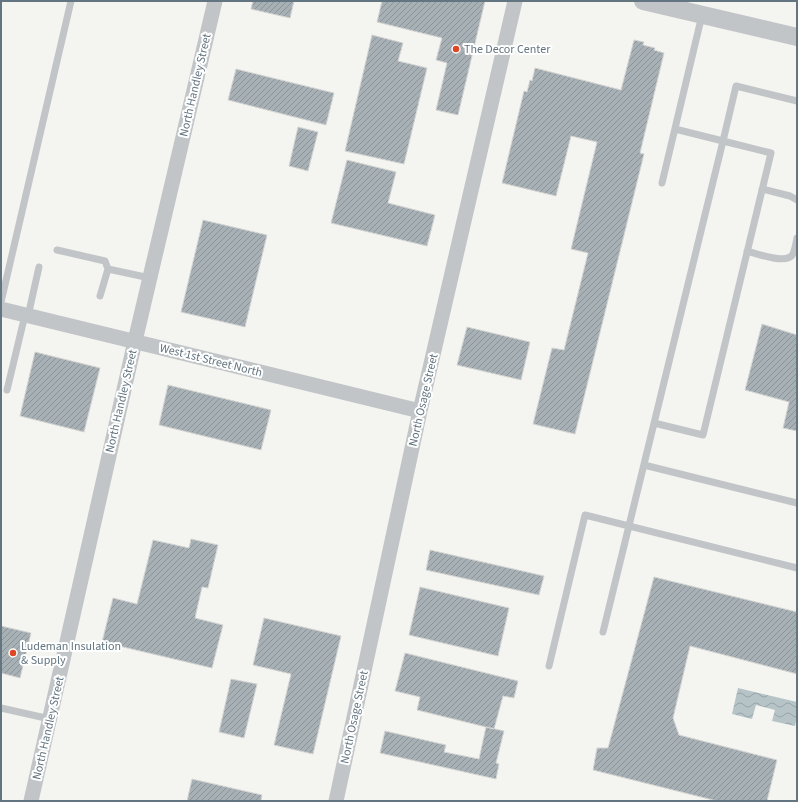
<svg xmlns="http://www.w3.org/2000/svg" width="798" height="802" font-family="'Source Sans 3',sans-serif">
<defs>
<pattern id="water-waves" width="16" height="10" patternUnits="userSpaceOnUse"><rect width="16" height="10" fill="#b6c4c7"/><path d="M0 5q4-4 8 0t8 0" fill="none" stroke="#98a4a7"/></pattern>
<pattern id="building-hatch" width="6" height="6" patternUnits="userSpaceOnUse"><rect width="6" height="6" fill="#a7b0b5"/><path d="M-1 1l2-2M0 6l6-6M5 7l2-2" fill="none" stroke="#8c9499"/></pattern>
</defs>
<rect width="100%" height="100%" fill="#f4f4f0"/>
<!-- water -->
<path fill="url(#water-waves)" d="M738 688 797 702V716L795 726 772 721 775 710 756 705 752 719 732 714Z"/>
<!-- building -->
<path fill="url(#building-hatch)" stroke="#d5d5d3" d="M253 1H294L290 18 251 9Z
M382 1H485L458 115 436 110 447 63 436 60 442 38 377 22Z
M372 35 403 43 398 61 427 68 404 164 345 151Z
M634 40 644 42 643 45 655 48 654 50 664 53 640 153 644 154 575 434 533 424 552 348 564 350 588 253 571 249 597 142 571 136 556 196 502 183 524 91 527 92 530 80 532 81 535 68 621 90Z
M236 69 334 93 326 125 228 100Z
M298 127 318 132 308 171 289 166Z
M347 160 396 172 388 203 435 215 427 246 331 223Z
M203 220 267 235 245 327 181 312Z
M762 324 797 335V431L783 428 789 402 745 390Z
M467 327 530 342 521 380 457 365Z
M35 352 100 368 84 432 20 416Z
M168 385 271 410 261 450 159 425Z
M191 539 218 545 208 588 202 587 195 618 223 625 212 668 102 642 113 598 137 604 153 540 189 548Z
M430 550 544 576 539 595 426 570Z
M654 577 797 612V674L690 646 673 718 679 735 777 760 767 801H717L593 770 597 748H608Z
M420 587 509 608 498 656 409 635Z
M264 618 341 636 313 754 274 745 291 674 253 665Z
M1 626 31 633 20 678 1 673Z
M405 653 518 681 514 698 503 696 494 729 417 710 420 697 395 691Z
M231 679 257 684 244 738 219 732Z
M486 727 504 731 496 763 499 764 496 779 380 753 385 731 446 745 444 752 479 759Z
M192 779 262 795 261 801H187Z"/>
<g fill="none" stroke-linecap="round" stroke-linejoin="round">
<!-- service -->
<path stroke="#c1c5c8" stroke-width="7" d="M662 183 702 15
M762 189 790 196 797 200
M57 250 105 261 108 269 100 296
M747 251C757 254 787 265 793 254 795 249 796 243 797 238
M108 269 150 278
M1 302 71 1
M28 316 39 267
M7 390 25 315
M654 423 703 435 771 153 723 141 736 86 797 101
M644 465 797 503
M603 632 723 141 675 129
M549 666 585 515 797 568
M1 708 50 719"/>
<!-- minor -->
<path stroke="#c1c5c8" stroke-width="15" d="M1 309 420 411
M31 801 135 341 215 1
M336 801 420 411 515 1"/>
<!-- tertiary -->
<path stroke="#c1c5c8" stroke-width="18" d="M643 1 797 37"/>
</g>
<!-- markers -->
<g fill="#df4625" stroke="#fff" stroke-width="1.5">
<circle cx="456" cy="49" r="4"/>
<circle cx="13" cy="653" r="4"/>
</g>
<g text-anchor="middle" stroke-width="4" stroke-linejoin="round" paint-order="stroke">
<!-- poi labels -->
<g font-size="12" fill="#637581" stroke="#fff" text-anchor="start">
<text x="464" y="53">The Decor Center</text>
<text x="21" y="650">Ludeman Insulation<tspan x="21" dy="14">&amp; Supply</tspan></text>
</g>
<!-- street labels -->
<g font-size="12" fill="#637581" stroke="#fff">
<text transform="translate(195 85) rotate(-77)" y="4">North Handley Street</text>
<text transform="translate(211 360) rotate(14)" y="4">West 1st Street North</text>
<text transform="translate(423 400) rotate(-77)" y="4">North Osage Street</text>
<text transform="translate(121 401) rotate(-77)" y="4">North Handley Street</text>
<text transform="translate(354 717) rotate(-78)" y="4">North Osage Street</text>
<text transform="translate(48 728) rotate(-77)" y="4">North Handley Street</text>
</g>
</g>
<!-- border -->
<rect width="798" height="802" fill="none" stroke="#637581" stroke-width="4"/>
</svg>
